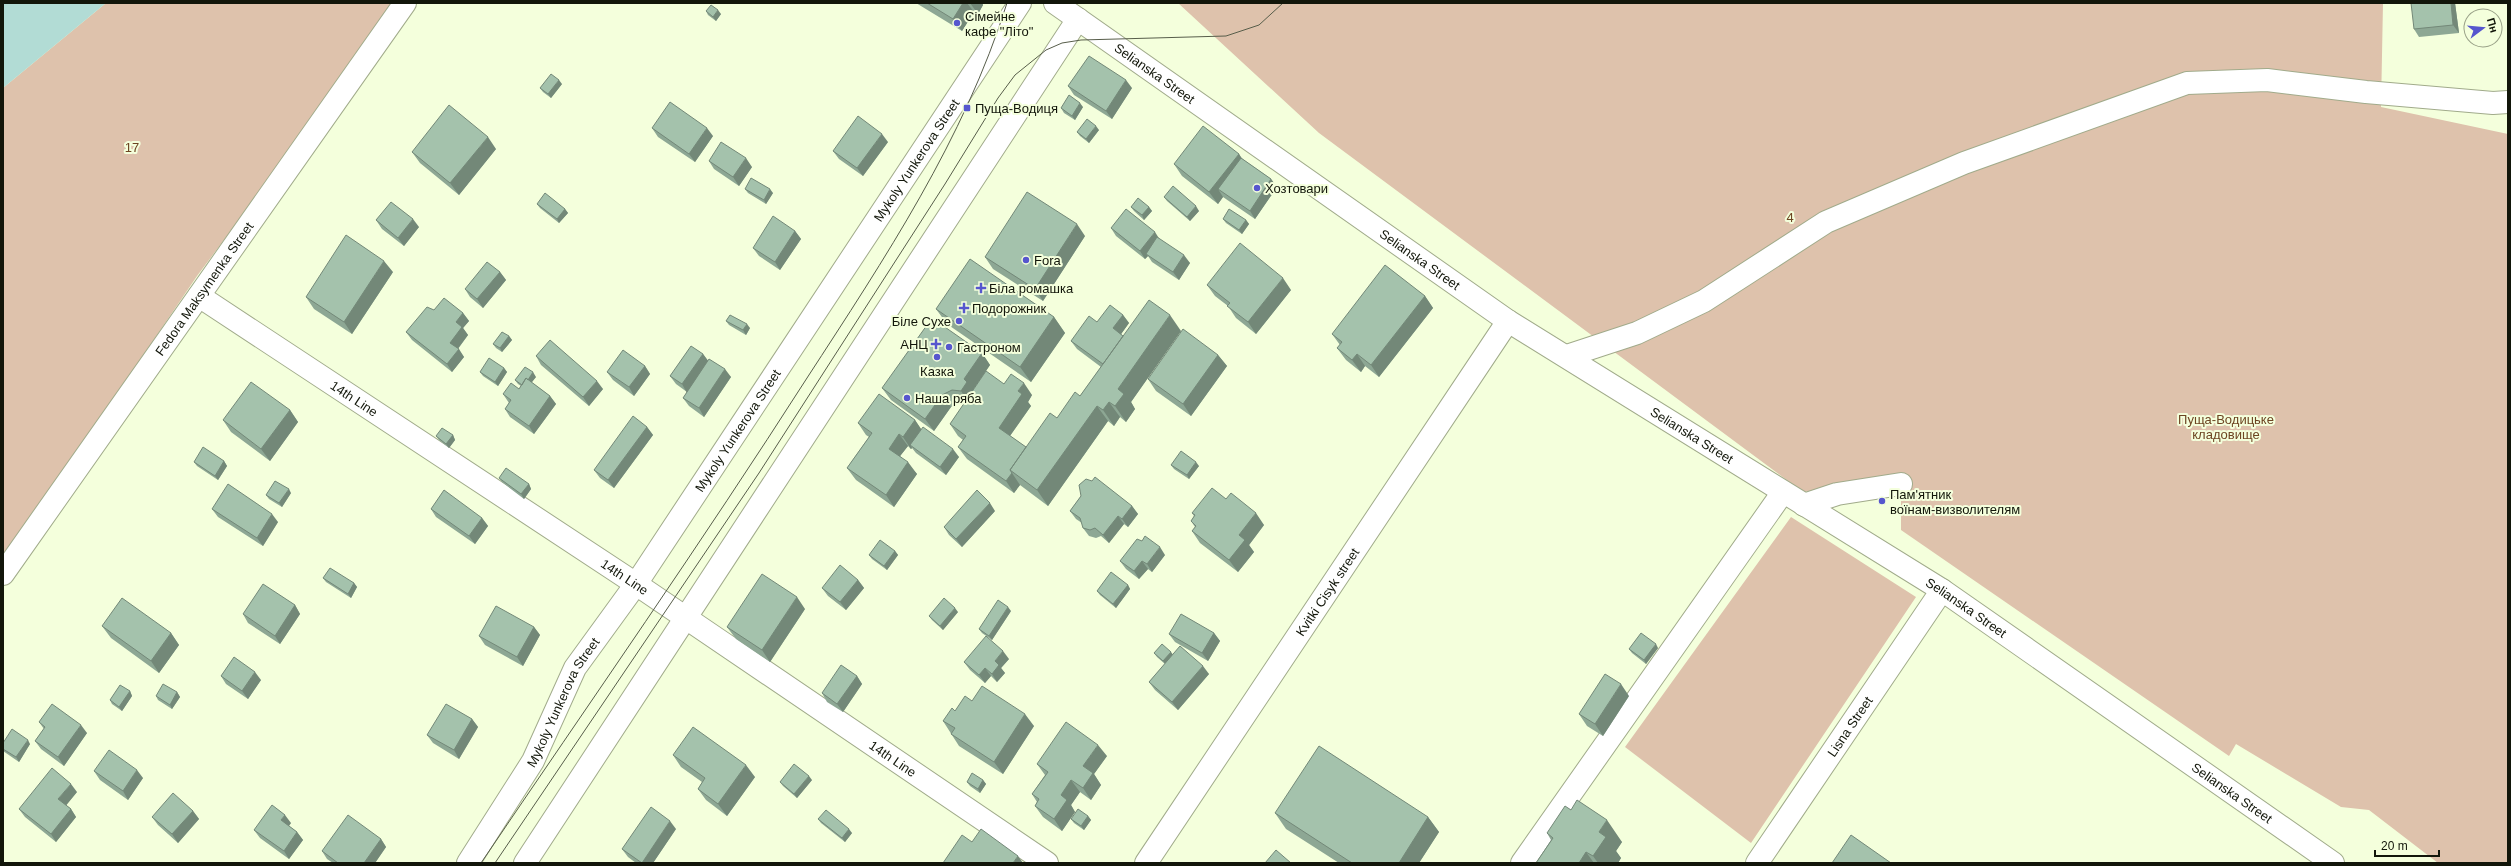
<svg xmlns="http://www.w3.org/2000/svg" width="2511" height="866" font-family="Arial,sans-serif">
<rect width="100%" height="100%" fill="#f4ffdc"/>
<!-- green -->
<path fill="#dec2ac" d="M106 3H401L197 276 3 562V88Z
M1178 3H2383L2381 107 2508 134V863H2438L2369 810 2341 807 2236 744 2229 756 1901 530V476L1803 492 1319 133Z
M1791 517 1916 597 1751 843 1625 747Z"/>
<!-- water -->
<path fill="#b2dcd5" d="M3 3H106L3 88Z"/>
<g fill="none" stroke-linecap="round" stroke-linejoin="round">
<!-- minor casing -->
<g stroke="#a1ab8b" stroke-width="24">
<g id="minor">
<path id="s1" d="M1055 3 1508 321 1942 590 2333 863"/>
<path id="s2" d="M199 296 636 584 1047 863"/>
<path d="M1567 356 1637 333 1704 301 1826 222 1964 163 2187 83 2267 80 2366 92 2493 103 2508 102"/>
<path d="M1804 505 1837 494 1901 484"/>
<path id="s3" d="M3 574 405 3"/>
<path id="s4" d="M468 863 533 761 575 668 636 584 1020 3"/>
<path d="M525 863 1078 19"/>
<path id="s5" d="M1146 863 1508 321"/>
<path d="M1522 863 1783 492"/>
<path id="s6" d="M1757 863 1942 590"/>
</g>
</g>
<!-- minor -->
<use href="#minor" stroke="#fff" stroke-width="22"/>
<!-- tram -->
<path stroke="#575d4a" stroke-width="1" d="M481 863C590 702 702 542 807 378 885 258 964 140 1007 3
M495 863 759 473 945 184 998 98 1015 75 1046 50 1062 43 1081 40 1226 36 1259 25 1283 3"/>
</g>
<!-- wall -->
<path fill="#8da794" d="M916 3H982L983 5 978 14 974 12 962 31Z
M2455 3 2459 33 2419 37 2414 29Z
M706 11 721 14 716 21 708 15Z
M562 84 551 98 543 92 540 88Z
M1068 86 1132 88 1112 119 1074 95Z
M1083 107 1075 120 1064 113 1061 108Z
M652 128 713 136 695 162 658 137Z
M1099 130 1089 143 1080 136 1077 132Z
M888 142 863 176 839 159 833 151Z
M496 149 459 195 420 163 412 152Z
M1239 154 1241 158 1271 179 1277 187 1255 219 1223 197 1218 204 1182 176 1174 164Z
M709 161 752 167 739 186 714 169Z
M745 189 773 193 766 204 748 193Z
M1164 197 1199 211 1190 221 1167 201Z
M537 204 565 209 568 213 559 223 540 208Z
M1131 207H1149L1152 211 1144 220 1134 211Z
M1223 219 1246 220 1249 224 1242 234 1226 223Z
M376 220 419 227 404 246 382 229Z
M1111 228 1160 240 1190 263 1179 280 1152 262 1148 256 1145 259 1116 236Z
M795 231 801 239 780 270 759 256 753 248Z
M1085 236 1043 301 993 269 985 257Z
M393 272 352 334 314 309 306 297Z
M500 272 506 280 483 308 470 297 465 289Z
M1207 285 1291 290 1256 334 1236 318 1228 306 1215 296Z
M1425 296 1433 308 1379 377 1365 366 1361 372 1346 360 1337 348 1340 345 1332 334Z
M936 309 1054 317 1065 333 1031 382 947 324Z
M434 310 463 313 469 321 463 328 468 335 458 349 464 357 452 372 412 340 406 332Z
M1123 315 1129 323 1121 334 1123 336 1181 331 1131 402 1135 409 1126 422 1120 417 1114 426 1108 421 1048 506 1020 485 1014 493 967 459 958 447 963 440 958 436 950 424 965 403 960 402 951 407 934 431 891 400 882 388 982 353 990 365 973 390 1004 384 1032 395 1028 402 1031 406 1010 436 1026 447 1080 396 1101 367 1077 349 1071 341 1097 322Z
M726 321 750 328 746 335 729 325Z
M509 336 512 340 502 352 496 348 493 344Z
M703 354 708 361 731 377 704 417 689 406 683 398 687 392 676 384 670 376Z
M1218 355 1227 366 1191 416 1156 391 1148 379Z
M536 356 603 389 589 406 541 365Z
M645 366 650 374 634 396 613 380 607 372Z
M504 368 507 372 498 386 483 376 480 372Z
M536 377 531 382 550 396 556 404 534 434 510 417 505 409 509 403 503 394 519 389 521 386 518 384 515 380Z
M290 410 298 422 270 461 231 432 223 420Z
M915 420 921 429 959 457 946 475 916 453 912 448 911 449 908 446 900 456 917 474 894 507 856 480 847 468 869 437 866 435 858 423Z
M647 427 653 435 614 488 600 478 594 470Z
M453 435 455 440 449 448 439 440 436 436Z
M224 461 227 466 218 480 197 466 194 462Z
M1171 465 1199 466 1189 479 1174 469Z
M499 478 529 484 531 489 524 499 502 482Z
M291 493 282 507 269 499 266 495Z
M1081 496 1132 506 1138 514 1128 527 1124 524 1109 543 1101 536 1096 538 1089 536 1083 528 1082 523 1076 519 1070 511Z
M1226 499 1264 525 1249 545 1254 552 1238 572 1200 543 1192 531 1195 527 1191 521 1194 516 1192 513Z
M212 509 278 522 263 546 218 517Z
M431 509 482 518 488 526 475 544 436 517Z
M995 511 962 547 949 535 944 527Z
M895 551 898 555 887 570 872 559 869 555Z
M1165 555 1152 572 1148 569 1139 579 1126 569 1120 561Z
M323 578 354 583 357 587 351 598 326 582Z
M858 580 864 588 846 610 828 596 822 588Z
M1128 585 1130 589 1116 608 1100 595 1097 591Z
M295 605 300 614 280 644 248 623 243 614Z
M805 609 770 662 736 639 727 627Z
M1011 611 992 640 982 633 979 629Z
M958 612 943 630 932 620 929 616Z
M102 626 171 633 179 645 159 673 111 638Z
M534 627 540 635 523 666 485 645 479 636Z
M1214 633 1220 641 1208 661 1175 642 1169 634Z
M1658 648 1646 664 1632 653 1629 649Z
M1154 653 1173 655 1209 674 1178 710 1155 690 1149 682 1165 664 1157 657Z
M1009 659 1001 668 1005 673 997 682 991 676 985 683 970 670 964 662Z
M221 676 261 680 248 699 226 684Z
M857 676 862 684 843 712 827 702 822 693Z
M130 691 132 696 122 711 112 704 110 700Z
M177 692 180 697 172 709 158 700 156 696Z
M1629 696 1603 736 1587 726 1579 714Z
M972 701 1034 726 1003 774 959 746 943 721 955 711Z
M472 719 478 727 459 759 433 743 427 735Z
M39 722 87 733 64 766 41 749 35 741 44 729Z
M3 743 30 744 19 762 3 751Z
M673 755 755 777 727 816 706 800 698 789 702 782 681 767Z
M1107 756 1094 774 1101 785 1091 800 1080 792 1071 805 1075 812 1062 831 1043 817 1035 806 1037 802 1032 794 1045 775 1037 764Z
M94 771 143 778 128 800 100 780Z
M812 780 797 798 783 786 780 782Z
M983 780 986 784 980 793 970 786 967 782Z
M77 792 66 805 71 809 76 817 56 842 25 817 19 809Z
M1571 810 1622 842 1616 851 1621 858 1618 863H1536L1551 840 1547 833Z
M193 811 199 819 178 843 158 825 152 817Z
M1275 813 1428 817 1439 832 1419 863H1339L1286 829Z
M1088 816 1091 820 1084 830 1074 823 1071 819Z
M818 819 852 833 845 842 821 823Z
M291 823 289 826 297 832 303 840 289 859 260 838 254 830Z
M676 829 653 863H636L628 857 622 849Z
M381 839 386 847 375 863H333L327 859 322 851Z"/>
<!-- shaded-wall -->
<path fill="#738878" d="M963 3H967L974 12 962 31 953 19Z
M970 3H982L983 5 978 14Z
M2451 3H2455L2459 33 2453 25Z
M718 10 721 14 716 21 713 17Z
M559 80 562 84 551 98 548 94Z
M1126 80 1132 88 1112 119 1106 111Z
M1080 103 1083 107 1075 120 1072 116Z
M1096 126 1099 130 1089 143 1086 139Z
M707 128 713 136 695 162 689 154Z
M882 134 888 142 863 176 857 168Z
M488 137 496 149 459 195 450 183Z
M1239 154 1247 166 1218 189 1223 197 1218 204 1209 192Z
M746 158 752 167 739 186 733 177Z
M1271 179 1277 187 1255 219 1250 211Z
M770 189 773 193 766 204 764 200Z
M1196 206 1199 211 1190 221 1187 217Z
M1149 207 1152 211 1144 220 1142 215Z
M565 209 568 213 559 223 557 219Z
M413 219 419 227 404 246 398 238Z
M1246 220 1249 224 1242 234 1239 230Z
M1077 224 1085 236 1043 301 1035 289Z
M795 231 801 239 780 270 775 262Z
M1155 232 1160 240 1146 254 1148 256 1145 259 1140 251Z
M1184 255 1190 263 1179 280 1173 272Z
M384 261 393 272 352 334 344 322Z
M500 272 506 280 483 308 477 299Z
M1283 278 1291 290 1256 334 1248 322Z
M1425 296 1433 308 1379 377 1371 365Z
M463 313 469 321 463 328 468 335 456 351 450 343 456 322Z
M1123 315 1129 323 1119 337 1113 328Z
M1170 315 1181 331 1131 402 1135 409 1126 422 1115 406 1118 389Z
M1054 317 1065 333 1031 382 1020 367Z
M747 324 750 328 746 335 743 330Z
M509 336 512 340 502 352 500 348Z
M459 349 464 357 452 372 447 364Z
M982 353 990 365 973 390 976 394 969 403 961 391 964 379Z
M703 354 709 362 687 393 682 384Z
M1357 354 1365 366 1361 372 1352 360Z
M1218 355 1227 366 1191 416 1183 404Z
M645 366 650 374 634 396 629 387Z
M504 368 507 372 498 386 495 382Z
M725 369 731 377 704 417 699 408Z
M533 372 536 377 526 390 523 386Z
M597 381 603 389 589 406 583 397Z
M1024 383 1032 395 1028 402 1031 406 1007 440 999 428 1018 391Z
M942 395 951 407 934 431 925 419Z
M550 396 556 404 534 434 529 426Z
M1109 402 1120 417 1114 426 1103 410Z
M1097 406 1108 421 1048 506 1037 490Z
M290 410 298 422 270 461 261 449Z
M915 420 923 432 910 445 912 448 911 449 903 437Z
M647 427 653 435 614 488 608 480Z
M899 434 908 446 897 460 889 449Z
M453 435 455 440 449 448 446 444Z
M953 449 959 457 946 475 940 467Z
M224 461 227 466 218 480 215 476Z
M908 462 917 474 894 507 886 495Z
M1196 462 1199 466 1189 479 1187 475Z
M1012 473 1020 485 1014 493 1006 481Z
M529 484 531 489 524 499 521 494Z
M289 489 291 493 282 507 279 503Z
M990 503 995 511 962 547 956 539Z
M1132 506 1138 514 1128 527 1122 519Z
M1256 513 1264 525 1249 545 1254 552 1238 572 1229 560 1239 535Z
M272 514 278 522 263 546 257 538Z
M1118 516 1124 524 1109 543 1103 535Z
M482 518 488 526 475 544 469 536Z
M1160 547 1165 555 1152 572 1147 564Z
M895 551 898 555 887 570 884 566Z
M1142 561 1148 569 1139 579 1134 571Z
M858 580 864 588 846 610 840 602Z
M354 583 357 587 351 598 348 594Z
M1128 585 1130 589 1116 608 1113 604Z
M797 597 805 609 770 662 762 650Z
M295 605 300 614 280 644 275 636Z
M1008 607 1011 611 992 640 989 636Z
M955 608 958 612 943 630 940 626Z
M534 627 540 635 523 666 517 657Z
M171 633 179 645 159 673 151 661Z
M1214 633 1220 641 1208 661 1202 653Z
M1656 644 1658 648 1646 664 1644 660Z
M1003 651 1009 659 1001 668 1005 673 997 682 992 674 995 661Z
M1171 652 1174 656 1166 665 1163 661Z
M1203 666 1209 674 1178 710 1172 702Z
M985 668 991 676 985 683 979 675Z
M255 672 261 680 248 699 242 691Z
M857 676 862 684 843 712 837 704Z
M1621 684 1629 696 1603 736 1595 724Z
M130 691 132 696 122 711 119 707Z
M177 692 180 697 172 709 170 705Z
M1025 714 1034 726 1003 774 994 762Z
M472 719 478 727 459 759 454 750Z
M81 725 87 733 64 766 58 757Z
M28 740 30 744 19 762 16 757Z
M1098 745 1107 756 1094 774 1101 785 1091 800 1083 788V766Z
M746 765 755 777 727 816 718 804Z
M137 770 143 778 128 800 123 791Z
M809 776 812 780 797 798 794 794Z
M983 780 986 784 980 793 978 789Z
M1071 780 1080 792 1071 805 1075 812 1062 831 1054 819 1061 795Z
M71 784 77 792 64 808 58 799Z
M71 809 76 817 56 842 51 834Z
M193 811 199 819 178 843 172 834Z
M285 815 291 823 287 828 281 820Z
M1088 816 1091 820 1084 830 1081 826Z
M1428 817 1439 832 1419 863H1399Z
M1607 820 1622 842 1616 851 1621 858 1618 863H1598L1593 856 1599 832Z
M670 821 676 829 653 863H642Z
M849 829 852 833 845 842 842 838Z
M297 832 303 840 289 859 284 851Z
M381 839 386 847 375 863H364Z
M1586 852 1594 863H1579Z
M1018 856 1023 863H1013Z"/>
<!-- building -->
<path fill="#a4c2ac" stroke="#738878" d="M927 3H963L953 19Z
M2411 3H2451L2453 25 2414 29Z
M711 5 718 10 713 17 706 11Z
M1089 56 1126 80 1106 111 1068 86Z
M551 74 559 80 548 94 540 88Z
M1069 95 1080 103 1072 116 1061 108Z
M670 102 707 128 689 154 652 128Z
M449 105 488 137 450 183 412 152Z
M858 116 882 134 857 168 833 151Z
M1087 119 1096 126 1086 139 1077 132Z
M1203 126 1239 154 1209 192 1174 164Z
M721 142 746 158 733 177 709 161Z
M1241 158 1271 179 1250 211 1218 189Z
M751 178 770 189 764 200 745 189Z
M1173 186 1196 206 1187 217 1164 197Z
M1027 192 1077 224 1035 289 985 257Z
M545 193 565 209 557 219 537 204Z
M1138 198 1149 207 1142 215 1131 207Z
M391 202 413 219 398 238 376 220Z
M1126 209 1155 232 1140 251 1111 228Z
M1229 209 1246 220 1239 230 1223 219Z
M773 216 795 231 775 262 753 248Z
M346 235 384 261 344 322 306 297Z
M1157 237 1184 255 1173 272 1146 254Z
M1240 243 1283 278 1248 322 1227 306 1230 303 1207 285Z
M970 259 1054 317 1020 367 936 309Z
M487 262 500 272 477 299 465 289Z
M1385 265 1425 296 1371 365 1357 354 1352 360 1337 348 1342 342 1332 334Z
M444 298 463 313 456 322 462 327 450 343 459 349 447 364 406 332 427 307 434 310Z
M1149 300 1170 315 1118 389 1124 394 1115 406 1109 402 1103 410 1097 406 1037 490 1010 470 1050 413 1057 418 1075 392 1080 396Z
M1110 305 1123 315 1113 328 1123 336 1103 364 1071 341 1089 316 1097 322Z
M730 315 747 324 743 330 726 321Z
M932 318 982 353 964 379 967 382 961 391 952 390 942 395 925 419 882 388Z
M1183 329 1218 355 1183 404 1148 379Z
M502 332 509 336 500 348 493 344Z
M550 340 597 381 583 397 536 356Z
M691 346 703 354 682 384 670 376Z
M623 350 645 366 629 387 607 372Z
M489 358 504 368 495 382 480 372Z
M709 359 725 369 699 408 683 398Z
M525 367 533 372 528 380 526 378 522 385 515 380Z
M986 371 1004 384 1011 374 1024 383 1018 391 1022 394 999 428 1026 447 1010 470 1012 473 1006 481 958 447 966 436 950 424Z
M526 378 550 396 529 426 505 409 511 400 503 394 511 383 519 389Z
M251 382 290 410 261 449 223 420Z
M879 394 915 420 903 437 899 434 889 449 908 462 886 495 847 468 872 433 858 423Z
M633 416 647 427 608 480 594 470Z
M923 427 953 449 940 467 910 445Z
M442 428 453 435 446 444 436 436Z
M203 447 224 461 215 476 194 462Z
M1181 451 1196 462 1187 475 1171 465Z
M506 468 529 484 521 494 499 478Z
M1095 477 1132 506 1122 519 1118 516 1103 535 1095 528 1090 530 1083 528 1080 518 1070 511 1081 496 1079 485 1086 479 1092 481Z
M275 481 289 489 279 503 266 495Z
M228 484 272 514 257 538 212 509Z
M1212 488 1226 499 1231 493 1256 513 1239 535 1245 540 1229 560 1192 531 1196 526 1191 521 1195 515 1192 513Z
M444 490 482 518 469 536 431 509Z
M977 490 990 503 956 539 944 527Z
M1145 536 1160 547 1147 564 1142 561 1134 571 1120 561 1137 539 1142 541Z
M880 540 895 551 884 566 869 555Z
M840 565 858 580 840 602 822 588Z
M330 568 354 583 348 594 323 578Z
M1111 572 1128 585 1113 604 1097 591Z
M762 574 797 597 762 650 727 627Z
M263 584 295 605 275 636 243 614Z
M122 598 171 633 151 661 102 626Z
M944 598 955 608 940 626 929 616Z
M998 600 1008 607 989 636 979 629Z
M496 606 534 627 517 657 479 636Z
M1181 614 1214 633 1202 653 1169 634Z
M1641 633 1656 644 1644 660 1629 649Z
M986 636 1003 651 995 661 999 665 992 674 985 668 979 675 964 662Z
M1162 644 1171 652 1163 661 1154 653Z
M1180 646 1203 666 1172 702 1149 682Z
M234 657 255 672 242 691 221 676Z
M841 665 857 676 837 704 822 693Z
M1605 674 1621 684 1595 724 1579 714Z
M163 684 177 692 170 705 156 696Z
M120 685 130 691 119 707 110 700Z
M982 686 1025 714 994 762 951 734 955 728 943 721 952 708 955 711 965 696 972 701Z
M52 704 81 725 58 757 35 741 45 727 39 722Z
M446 704 472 719 454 750 427 735Z
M1066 722 1098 745 1083 766 1093 773 1083 788 1071 780 1061 795 1067 800 1054 819 1035 806 1039 799 1032 794 1048 772 1037 764Z
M693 727 746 765 718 804 698 789 705 778 673 755Z
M12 729 28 740 16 757 3 749V743Z
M1319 746 1428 817 1399 863H1352L1275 813Z
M109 750 137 770 123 791 94 771Z
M794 764 809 776 794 794 780 782Z
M52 768 71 784 58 799 71 809 51 834 19 809Z
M972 773 983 780 978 789 967 782Z
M173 793 193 811 172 834 152 817Z
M1577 800 1607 820 1599 832 1606 837 1593 856 1586 852 1579 863H1536L1553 838 1547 833 1565 806 1571 810Z
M272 805 285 815 281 820 297 832 284 851 254 830Z
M651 807 670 821 642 863 622 849Z
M1078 809 1088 816 1081 826 1071 819Z
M826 810 849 829 842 838 818 819Z
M348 815 381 839 364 863H338L322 851Z
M981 829 1018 856 1013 863H943L962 835 972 842Z
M1851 835 1891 863H1832Z
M1276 850 1291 863H1265Z"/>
<!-- markers -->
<g fill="#5656ce" stroke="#f4ffdc" stroke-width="1.5">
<circle cx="957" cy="23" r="4"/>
<rect x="963" y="104" width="8" height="8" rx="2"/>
<circle cx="1257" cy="188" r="4"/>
<circle cx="1026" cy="260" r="4"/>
<path d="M979 282h4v4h4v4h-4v4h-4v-4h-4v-4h4z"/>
<path d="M962 302h4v4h4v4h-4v4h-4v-4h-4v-4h4z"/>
<circle cx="959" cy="321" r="4"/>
<path d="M934 338h4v4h4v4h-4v4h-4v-4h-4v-4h4z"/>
<circle cx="949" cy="347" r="4"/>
<circle cx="937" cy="357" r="4"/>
<circle cx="907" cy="398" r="4"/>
<circle cx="1882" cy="501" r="4"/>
</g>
<g text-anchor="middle" stroke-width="4" stroke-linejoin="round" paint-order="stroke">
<!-- poi labels -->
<g font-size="13" fill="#12160a" stroke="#f4ffdc" text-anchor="start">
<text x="965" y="21">Сімейне<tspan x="965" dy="15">кафе "Літо"</tspan></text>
<text x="975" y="113">Пуща-Водиця</text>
<text x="1265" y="193">Хозтовари</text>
<text x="1034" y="265">Fora</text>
<text x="989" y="293">Біла ромашка</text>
<text x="972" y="313">Подорожник</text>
<text x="951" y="326" text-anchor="end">Біле Сухе</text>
<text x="928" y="349" text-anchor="end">АНЦ</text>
<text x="957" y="352">Гастроном</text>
<text x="937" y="376" text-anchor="middle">Казка</text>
<text x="915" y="403">Наша ряба</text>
<text x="1890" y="499">Пам'ятник<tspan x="1890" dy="15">воїнам-визволителям</tspan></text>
</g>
<!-- street labels -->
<g font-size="13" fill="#12160a" stroke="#f4ffdc">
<text dy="5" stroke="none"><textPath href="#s1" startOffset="122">Selianska Street</textPath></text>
<text dy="5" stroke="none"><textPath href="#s4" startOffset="835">Mykoly Yunkerova Street</textPath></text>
<text dy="5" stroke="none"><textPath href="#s1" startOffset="446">Selianska Street</textPath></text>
<text dy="5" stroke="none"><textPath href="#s3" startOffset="349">Fedora Maksymenka Street</textPath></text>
<text dy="5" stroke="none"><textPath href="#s2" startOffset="186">14th Line</textPath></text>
<text dy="5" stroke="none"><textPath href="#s4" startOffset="511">Mykoly Yunkerova Street</textPath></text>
<text dy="5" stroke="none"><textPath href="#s1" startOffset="770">Selianska Street</textPath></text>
<text dy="5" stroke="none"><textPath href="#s2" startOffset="510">14th Line</textPath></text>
<text dy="5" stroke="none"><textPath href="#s5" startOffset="326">Kvitki Cisyk street</textPath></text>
<text dy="5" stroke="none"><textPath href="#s1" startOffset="1094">Selianska Street</textPath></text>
<text dy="5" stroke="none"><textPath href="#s4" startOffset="187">Mykoly Yunkerova Street</textPath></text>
<text dy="5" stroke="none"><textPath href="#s6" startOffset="165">Lisna Street</textPath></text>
<text dy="5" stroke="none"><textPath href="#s2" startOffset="834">14th Line</textPath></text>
<text dy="5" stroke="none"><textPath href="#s1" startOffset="1418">Selianska Street</textPath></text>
</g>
<!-- park labels -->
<g font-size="13" fill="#6d4522" stroke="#f4ffdc">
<text x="132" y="152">17</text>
<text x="1790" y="222">4</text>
<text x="2226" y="424">Пуща-Водицьке<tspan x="2226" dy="15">кладовище</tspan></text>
</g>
</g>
<!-- border -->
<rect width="2511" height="866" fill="none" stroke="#12160a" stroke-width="8"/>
<!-- north arrow -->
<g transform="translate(2483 28) rotate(74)"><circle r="19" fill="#f4ffdc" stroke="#9aa288"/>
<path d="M0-3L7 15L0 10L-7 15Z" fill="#5656ce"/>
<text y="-6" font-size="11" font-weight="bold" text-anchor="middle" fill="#12160a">Пн</text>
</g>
<!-- scale -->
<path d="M2375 850v6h64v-6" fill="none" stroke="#12160a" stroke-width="2"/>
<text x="2381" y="850" font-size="12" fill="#12160a" stroke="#f4ffdc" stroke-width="3" paint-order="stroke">20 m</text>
</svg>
